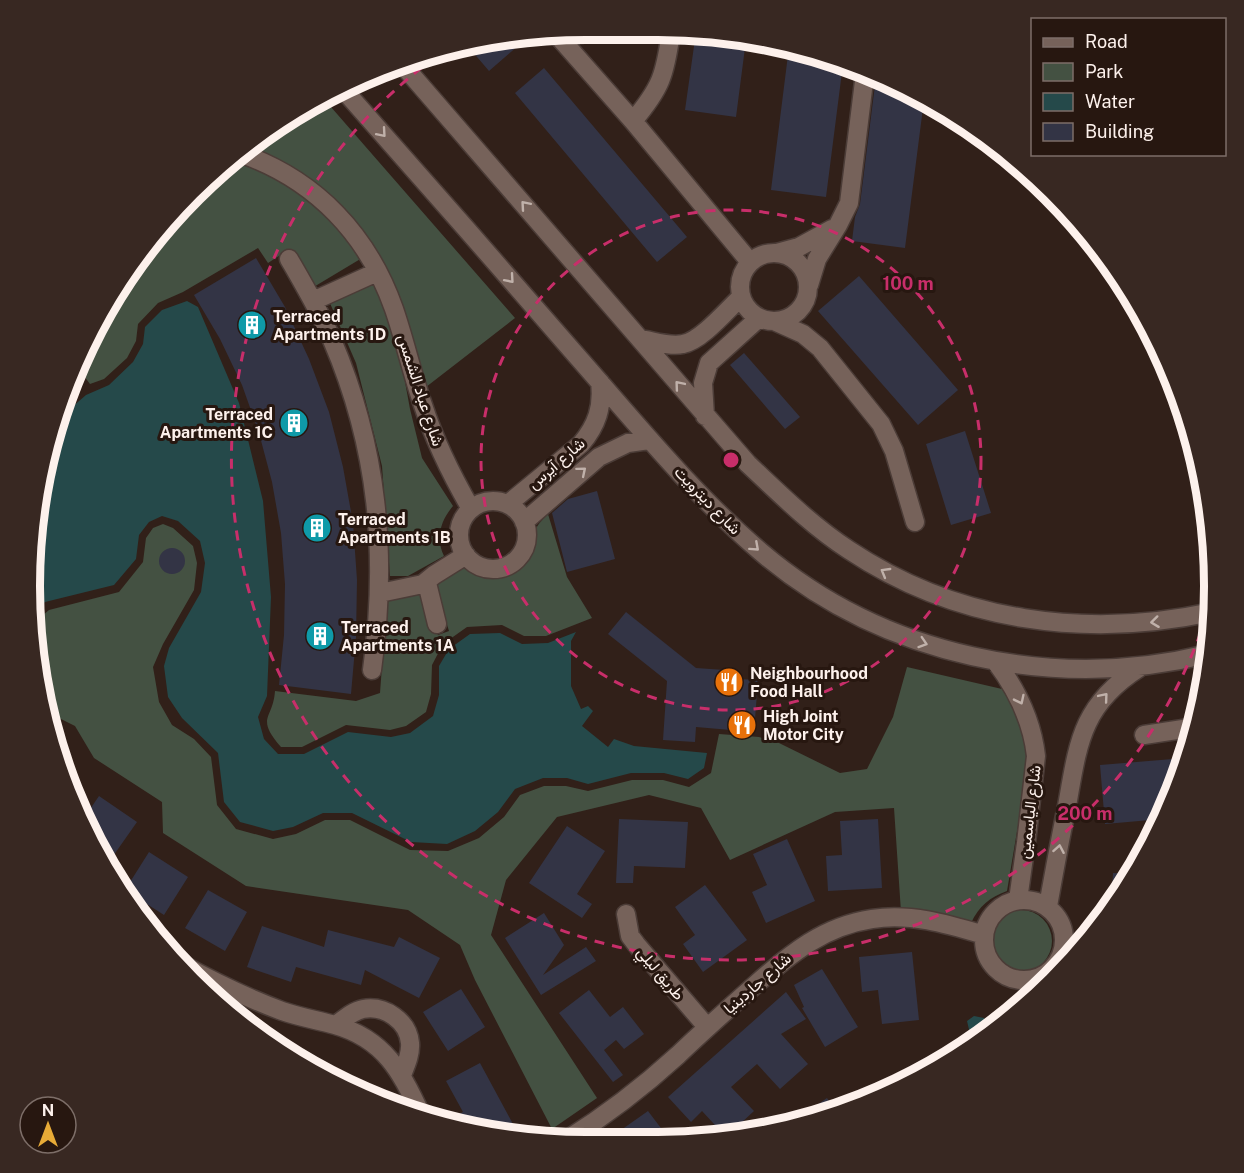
<svg xmlns="http://www.w3.org/2000/svg" width="1244" height="1173" font-family="'Public Sans',Vazirmatn,sans-serif">
<rect width="100%" height="100%" fill="#312019"/>
<!-- green -->
<path fill="#445142" d="M324 99 515 318 417 394 358 231 244 153 277 124Z
M235 161C287 175 335 211 362 258L307 291 288 250 268 263 258 248 183 292 158 303 138 324 136 341 127 358 104 379 90 384 78 368 104 309 168 219Z
M368 269 395 327 410 409 422 458 453 506C441 520 435 538 444 556L408 576H390L382 466 356 363 326 294Z
M548 514 567 577 592 618 546 636H524L502 625 467 627 443 644 432 665 431 694 426 712 406 726 390 730 346 725 302 747H281C255 717 273 720 275 691L356 701 380 693 387 598 418 591 438 635 449 631 434 583 462 565C482 583 516 583 531 556 536 546 533 536 536 529 538 524 544 518 548 514Z
M163 524 173 528 193 546 197 563 194 590 163 644 153 667 159 702 172 725 194 739 211 757 217 805 236 829 273 839 296 834 325 820H350L410 850 448 851 479 838 504 817 520 795 544 786H566L588 791 632 780H663L689 787 711 773 719 734 759 737 779 743 840 773 867 769 893 717 907 667 1002 689 1020 719 1028 766 1007 891C990 897 979 906 971 923L901 912 894 808 835 812 730 860 701 808 649 795 557 817 506 880 491 935 597 1098 552 1129 475 980 460 945 408 910 246 886 163 833 162 802 94 758 75 726 47 712 35 659V622L49 610 119 592 143 562 146 538 153 528Z
M990 941a31 31 0 1 1 62 0a31 31 0 1 1-62 0Z"/>
<!-- water -->
<path fill="#25494a" d="M187 301 198 307 239 403 263 501 271 597 267 696 258 717 264 739 278 754H304L348 732 391 737 410 733 433 716 439 695V666L449 649 470 634 500 633 522 644 548 643 576 632 571 641V686L581 709 588 706 593 711 582 726 608 747 614 739 634 746 707 753 704 768 688 779 664 773H631L588 784 567 778H543L515 789 498 812 475 831 447 844 411 842 352 813H323L293 827 273 831 240 822 224 802 218 753 182 718 168 697 164 666 169 648 201 592 205 563 200 541 178 521 162 516 149 522 139 535 136 559 114 585 45 602 35 611V514L56 421 86 395 109 385 133 362 143 344 145 327 162 310Z
M974 1016 984 1018 990 1030 977 1039 971 1038 967 1021Z"/>
<!-- building -->
<path fill="#333445" d="M696 32 746 40 736 117 685 110Z
M526 39 489 71 466 44 478 41Z
M789 47 802 49 843 64 826 197 771 190Z
M544 68 687 237 657 262 515 93Z
M876 77 904 88 924 100 905 248 852 241 855 217 860 204Z
M256 258 285 307 309 359 329 412 343 467 353 523 357 580 356 637 351 694 279 685 284 635 285 584 281 533 272 482 259 433 242 385 220 339 194 295Z
M859 276 958 390 918 425 818 311Z
M744 353 800 417 785 429 730 365Z
M965 431 991 513 951 525 926 444Z
M597 491 615 559 567 572 552 513 568 499Z
M159 561a13 13 0 1 1 26 0a13 13 0 1 1-26 0Z
M626 612 696 668 739 671V679L758 680 754 732 696 727 695 742 663 740 667 681 608 634Z
M1185 758 1162 819 1105 824 1100 765Z
M99 796 137 822 111 859 98 849 84 818Z
M619 819 688 822 685 868 634 866 633 883H616Z
M878 819 882 888 828 891 826 856 842 855 840 821Z
M567 826 605 851 577 894 592 904 582 918 529 883Z
M787 839 815 901 766 923 752 892 767 885 753 854Z
M149 852 188 877 164 915 125 890Z
M1113 873 1131 874 1111 905Z
M705 885 747 940 703 972 683 944 695 935 675 907Z
M208 890 247 912 225 951 185 928Z
M544 913 564 945 543 975 586 947 596 961 541 995 505 938Z
M262 926 324 947 328 930 394 947 399 937 440 958 419 998 365 970 361 985 296 967 291 982 247 967Z
M912 952 919 1020 882 1024 878 990 862 992 859 957Z
M822 969 858 1027 825 1047 802 1008 804 1007 794 985Z
M461 989 485 1027 448 1051 423 1012Z
M589 990 610 1017 623 1007 644 1034 624 1049 616 1040 604 1050 623 1075 613 1082 559 1013Z
M786 992 806 1019 781 1034 808 1064 780 1089 757 1064 731 1087 754 1111 726 1137 702 1111 691 1122 668 1097Z
M480 1063 513 1124 494 1134 478 1132 444 1122 463 1112 446 1081Z
M827 1098 837 1113 791 1124V1123Z
M648 1111 670 1140 604 1142Z"/>
<g fill="none" stroke-linecap="round" stroke-linejoin="round">
<!-- minor casing -->
<g stroke="#4b3c37" stroke-width="21">
<path id="minor" d="M559 37 633 121 750 262
M402 64 748 464C780 494 812 526 849 550 957 622 1087 639 1212 612
M343 89C421 177 499 266 576 355 635 422 693 494 761 552 883 656 1054 692 1208 654
M633 121C661 88 665 75 671 32
M242 154C316 180 368 235 394 309 405 341 412 374 423 405 435 442 452 476 471 509
M740 287a34 34 0 1 1 68 0a34 34 0 1 1-68 0Z
M777 253 799 247 832 229
M289 259C304 285 320 312 332 340 378 447 388 555 372 670
M809 285 817 259 838 225 849 203 865 73
M313 301 377 272
M774 321 803 334 820 348 881 424 894 451 915 522
M640 339C653 341 670 347 683 344 701 341 727 310 741 297
M705 416 703 383 709 363 759 318
M459 535a34 34 0 1 1 68 0a34 34 0 1 1-68 0Z
M508 504 581 444C597 425 603 407 600 382
M524 522 599 457 628 443 649 440
M427 583 437 624
M380 593 423 584 434 575 466 555
M996 662C1017 690 1032 720 1036 756L1026 843 1018 900
M1144 735 1196 727
M984 940a40 40 0 1 1 80 0a40 40 0 1 1-80 0Z
M1048 906C1054 873 1060 839 1067 806 1078 744 1081 705 1139 668
M626 914 630 936 636 944 707 1027
M181 964C214 982 247 998 282 1011 299 1017 317 1020 335 1025 384 1039 402 1072 421 1115
M336 1025C344 1019 353 1011 363 1009 385 1005 408 1021 410 1043 411 1054 406 1065 402 1075
M565 1141C605 1116 643 1087 678 1055 703 1031 729 1008 755 985 790 954 824 926 872 919 911 913 947 924 984 935"/>
</g>
<!-- minor -->
<use href="#minor" stroke="#76625a" stroke-width="18"/>
</g>
<!-- one-way arrows -->
<defs><path id="oneway-chevron" d="M-2-3.5L2.5 0L-2 3.5" fill="none" stroke-width="1.6" stroke-linecap="round" stroke-linejoin="round" transform="scale(1.5)"/></defs>
<g stroke="#c0b1aa">
<use href="#oneway-chevron" transform="translate(382 133) rotate(49)"/>
<use href="#oneway-chevron" transform="translate(525 205) rotate(-131)"/>
<use href="#oneway-chevron" transform="translate(510 279) rotate(49)"/>
<use href="#oneway-chevron" transform="translate(679 385) rotate(-130)"/>
<use href="#oneway-chevron" transform="translate(582 471) rotate(-40)"/>
<use href="#oneway-chevron" transform="translate(755 547) rotate(42)"/>
<use href="#oneway-chevron" transform="translate(885 572) rotate(-150)"/>
<use href="#oneway-chevron" transform="translate(1155 622) rotate(173)"/>
<use href="#oneway-chevron" transform="translate(923 643) rotate(18)"/>
<use href="#oneway-chevron" transform="translate(1104 697) rotate(-50)"/>
<use href="#oneway-chevron" transform="translate(1020 700) rotate(64)"/>
<use href="#oneway-chevron" transform="translate(1059 849) rotate(-80)"/>
</g>
<!-- distance rings -->
<g fill="none" stroke="#c82e6a" stroke-width="3" stroke-dasharray="10 8">
<circle cx="731" cy="460" r="250"/>
<path d="M1212 598A500 500 0 1 1 441 53"/>
</g>
<!-- icons -->
<defs>
<g id="building-disc" transform="scale(1.5)"><circle r="9.5" fill="#0f9aa8" stroke="#271710"/><path d="M-4-6H4V6H1V3H-1V6H-4ZM-2.5-4.3h1.7v1.8h-1.7ZM.8-4.3h1.7v1.8H.8ZM-2.5-1h1.7V.8h-1.7ZM.8-1h1.7V.8H.8Z" fill="#fff"/></g>
<g id="restaurant-disc" transform="scale(1.5)"><circle r="9.5" fill="#e8710a" stroke="#271710"/><path d="M-5-6h1v4h1v-4h1v4h1v-4h1v5L-1.5 .5V6h-2V.5L-5-1ZM5-6V6H3V1.5H1.5Q1.5-4 5-6Z" fill="#fff"/></g>
</defs>
<g fill-rule="evenodd">
<use href="#building-disc" x="252" y="325"/>
<use href="#building-disc" x="294" y="423"/>
<use href="#building-disc" x="317" y="528"/>
<use href="#building-disc" x="320" y="636"/>
<use href="#restaurant-disc" x="729" y="682"/>
<use href="#restaurant-disc" x="742" y="725"/>
</g>
<g text-anchor="middle" stroke-width="6" stroke-linejoin="round" paint-order="stroke">
<!-- poi labels -->
<g font-size="16" font-weight="bold" fill="#fdf1ec" stroke="#271710" text-anchor="start">
<text x="273" y="322">Terraced<tspan x="273" dy="18">Apartments 1D</tspan></text>
<text x="273" y="420" text-anchor="end">Terraced<tspan x="273" dy="18">Apartments 1C</tspan></text>
<text x="338" y="525">Terraced<tspan x="338" dy="18">Apartments 1B</tspan></text>
<text x="341" y="633">Terraced<tspan x="341" dy="18">Apartments 1A</tspan></text>
<text x="750" y="679">Neighbourhood<tspan x="750" dy="18">Food Hall</tspan></text>
<text x="763" y="722">High Joint<tspan x="763" dy="18">Motor City</tspan></text>
</g>
<!-- street labels -->
<g font-size="16" fill="#fdf1ec" stroke="#271710">
<text transform="translate(421 390) rotate(72)" y="6">شارع عباد الشمس</text>
<text transform="translate(556 463) rotate(-41)" y="6">شارع آيرس</text>
<text transform="translate(708 500) rotate(46)" y="6">شارع ديترويت</text>
<text transform="translate(1029 812) rotate(-83)" y="6">شارع الياسمين</text>
<text transform="translate(661 973) rotate(50)" y="6">طريق ليلي</text>
<text transform="translate(757 983) rotate(-41)" y="6">شارع جاردينيا</text>
</g>
</g>
<!-- crop -->
<path d="M0 0H1244V1173H0ZM586 40H658A546 546 0 0 1 1204 586V586A546 546 0 0 1 658 1132H586A546 546 0 0 1 40 586V586A546 546 0 0 1 586 40Z" fill="#382822" fill-rule="evenodd"/>
<path fill="none" stroke="#fdf1ec" stroke-width="8" d="M586 40H658A546 546 0 0 1 1204 586V586A546 546 0 0 1 658 1132H586A546 546 0 0 1 40 586V586A546 546 0 0 1 586 40Z"/>
<circle cx="731" cy="460" r="9" fill="#c82e6a" stroke="#271710" stroke-width="3"/>
<g font-size="18" text-anchor="middle" font-weight="bold" fill="#c82e6a" stroke="#271710" stroke-width="6" stroke-linejoin="round" paint-order="stroke">
<text x="908" y="290">100 m</text>
<text x="1085" y="820">200 m</text>
</g>
<!-- legend -->
<rect x="1031" y="18" width="195" height="138" fill="#271710" stroke="#7d6e68" stroke-width="1.5"/>
<rect x="1043" y="38" width="30" height="9" fill="#76625a" stroke="#7d6e68" stroke-width="1.5"/>
<text x="1085" y="48" font-size="18" fill="#fdf1ec">Road</text>
<rect x="1043" y="63" width="30" height="18" fill="#445142" stroke="#7d6e68" stroke-width="1.5"/>
<text x="1085" y="78" font-size="18" fill="#fdf1ec">Park</text>
<rect x="1043" y="93" width="30" height="18" fill="#25494a" stroke="#7d6e68" stroke-width="1.5"/>
<text x="1085" y="108" font-size="18" fill="#fdf1ec">Water</text>
<rect x="1043" y="123" width="30" height="18" fill="#333445" stroke="#7d6e68" stroke-width="1.5"/>
<text x="1085" y="138" font-size="18" fill="#fdf1ec">Building</text>
<!-- north arrow -->
<g transform="translate(48 1125)"><circle r="28" fill="#271710" stroke="#7d6e68" stroke-width="1.5"/>
<path d="M0-4.5L10 22L0 15L-10 22Z" fill="#e8ab37"/>
<text y="-9" font-size="16" font-weight="bold" text-anchor="middle" fill="#fdf1ec">N</text>
</g>
</svg>
